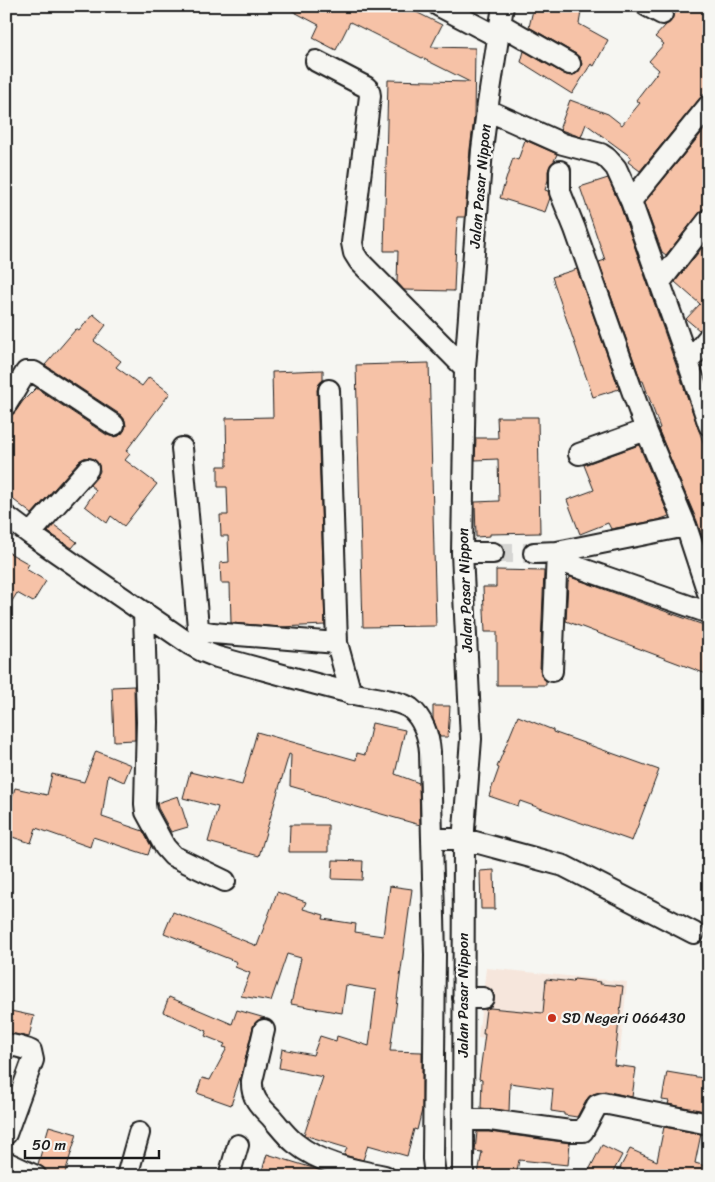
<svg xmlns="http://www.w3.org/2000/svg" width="715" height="1182" font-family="Sriracha,sans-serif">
<rect width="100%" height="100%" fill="#f6f6f2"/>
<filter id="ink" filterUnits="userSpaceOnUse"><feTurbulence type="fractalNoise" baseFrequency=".02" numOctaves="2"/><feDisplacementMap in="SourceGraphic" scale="10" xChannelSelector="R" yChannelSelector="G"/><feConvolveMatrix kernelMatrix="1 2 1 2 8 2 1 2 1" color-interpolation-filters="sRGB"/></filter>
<g filter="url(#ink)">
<!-- built -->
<path fill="#f6e6dc" d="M486 968 627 982 620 1052 478 1038Z"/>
<!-- building -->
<path fill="#f6c2a7" stroke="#1c1c1c" d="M283 6H404L442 25 431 47 475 48 474 119 470 149 465 217H457L454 291 404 290 397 282 398 251H384L388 80 470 82 350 22 336 50 313 38 319 25Z
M534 6H582L579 24 608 40 594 66 591 64 572 94 521 62 524 51 564 74 570 76 576 74 580 69 582 64 580 58 576 54 529 27Z
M682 6H709V93L704 94 700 98 640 171 628 162 631 157 586 124 581 137 561 130 560 127 570 100 608 114 622 125 640 103 636 100 659 70 649 61 664 44 655 37 666 25 672 20 673 16Z
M709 124V207L704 208 700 212 666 255 662 252 644 203Z
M525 140 557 154 554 161 550 166 548 171V180L545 190 548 191 550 198 545 212 500 198 513 158 518 160Z
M608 178 620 205 709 459V557L697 521 658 429 660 428 643 381H641L599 262 605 260 580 187Z
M709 239V325L705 326 699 330 686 319 700 304 675 282Z
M577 269 619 389 593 397 552 277Z
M93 314 106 325 94 341 121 361 116 367 142 386 149 377 170 393 126 451 130 454 125 460 157 484 124 526 111 516 107 523 85 506 96 490 90 485 97 477 100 471 99 465 96 461 91 458H85L79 461 32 514 6 494V417L12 415 16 411 23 401 36 388 107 435 113 437 119 436 124 431 126 426 125 420 121 415 45 365 76 329 79 331Z
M429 363 436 626 363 627 356 365Z
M323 370V380L319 384 317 390 325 625 280 627 231 623 230 583H221L220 563 229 562 228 536H221L220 515H228L227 487H218V466H227L226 418 273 417 272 372Z
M497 417H538L540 533 490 534V536L476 537 475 502 499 501 498 459 475 460 476 438H498Z
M639 445 669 516 658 520 611 529 608 523 580 534 567 500 594 490 584 465Z
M54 525 77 542 72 548 48 532Z
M6 551 29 564 26 569 46 581 33 602 17 593 6 611Z
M496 570 544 571 540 670 542 677 546 681V685H497V632H485L483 587H496Z
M570 577 709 627V675L566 621 568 583Z
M134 686 135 740 114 741 112 687Z
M433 706H450L448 737H440L433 719Z
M518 716 553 730V732L659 770 632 841 520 801 518 806 489 796 499 768 497 767Z
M372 723 405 730 395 774 419 783 420 825 311 794V792L290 786 291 755 289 754 259 856 208 842 218 807 183 798 190 772 242 785 257 732 356 760 357 753 365 755Z
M96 751 131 765 124 782 108 775 102 817 143 831 151 846 148 855 93 837 90 847 36 828 31 843 6 835V819L15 788 47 795 52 774 84 782Z
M178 796 188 827 171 832 158 808 157 803Z
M290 825H328V852H289Z
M333 860 363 861 362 880 332 879Z
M494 870 495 909H481L480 871Z
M390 886 412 889 390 1051 422 1052V1110L417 1130 414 1129 407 1156 368 1145 363 1160 344 1155 347 1148 304 1135 323 1077 279 1068 282 1049 313 1055 320 1036 336 1041 337 1036 369 1046 376 990 346 985 342 1013 291 1004 301 958 287 954 271 1001 241 996 250 973 235 967 237 962 164 933 173 912 257 946 277 892 306 902 303 909 324 915 323 919 356 924 355 932 383 936Z
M546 979 573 982 574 979 601 982 600 984 623 986 614 1065 636 1068 632 1097 605 1091 593 1094 586 1100 577 1117 564 1115V1113L551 1111 553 1089 510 1083 509 1111 481 1108 482 1080 479 1079 485 1034H483L486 1009 490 1008 543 1013Z
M169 997 232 1024 237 1010 265 1018 260 1019 256 1022 253 1027 242 1072 231 1105 197 1093 202 1078 210 1080 227 1048 223 1047 225 1044 205 1036 207 1031 163 1012Z
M6 1010 34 1016 29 1037 6 1032Z
M667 1072 709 1079V1109L705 1108V1111L668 1104 669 1101 662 1100Z
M49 1126 77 1134 64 1176H55L47 1173 45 1169 38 1164Z
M664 1127 701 1134 695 1163 709 1167V1176H636L620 1168 630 1149 657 1161Z
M477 1132H489L570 1143 568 1165 519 1160 516 1176H488L478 1174 482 1152 475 1151Z
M602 1145 622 1155 611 1176H586Z
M267 1154 316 1169 325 1173V1176H263L265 1171H262Z"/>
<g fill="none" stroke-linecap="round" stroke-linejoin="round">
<!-- minor-tunnel -->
<path stroke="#d5d5d2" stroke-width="20" stroke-dasharray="20 10" stroke-linecap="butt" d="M493 553H534"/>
<!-- minor casing -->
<g stroke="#1c1c1c" stroke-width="24">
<path id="minor" d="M439 6 498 37
M647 6 662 14
M500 24 570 64
M316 61 366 87 369 90 370 96 352 243 354 253 359 261 465 368
M487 110 563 144 601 154 607 158 616 168 631 201 688 362 709 425
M631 201 709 105
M660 282 709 219
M688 362 709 337
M329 390 337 643 351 694
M6 405 26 372H34L114 425
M182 448 198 627 202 631 213 633 337 643
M579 454 646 430
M6 516 30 534 191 645 202 651 217 657C262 669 306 682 351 693 366 697 399 700 410 708 423 718 429 737 430 752L432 839 435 955 433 1159 435 1176
M686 526 709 596
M30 534 88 469
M462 553H493
M534 553 557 552 686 526 646 430 575 229 560 192V171
M557 560 709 613
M144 612 147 722 145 804 146 812 165 847 173 856 225 881
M552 671 557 552
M432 839H464L564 866 694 933
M463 998H483
M264 1030 252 1081C251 1098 260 1106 271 1117 279 1126 286 1136 295 1143 321 1164 353 1170 385 1176
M6 1044C15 1046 23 1047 31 1051L33 1060 6 1134
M464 1120H490L570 1131H583L596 1107 597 1105 603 1103 709 1124
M6 1162 36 1176
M127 1176 139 1133
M229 1176 238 1145
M463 1176 464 829 471 739 462 553 465 368 482 150 487 110 503 6"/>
</g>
<!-- minor -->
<use href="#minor" stroke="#f6f6f2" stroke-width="20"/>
</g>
</g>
<!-- markers -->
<circle fill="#c8321e" stroke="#f6f6f2" stroke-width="2" cx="552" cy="1018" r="5"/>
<g text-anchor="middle" stroke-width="4.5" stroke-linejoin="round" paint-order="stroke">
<!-- street labels -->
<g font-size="15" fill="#1c1c1c" stroke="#f6f6f2">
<text transform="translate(480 186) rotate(-85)" y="5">Jalan Pasar Nippon</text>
<text transform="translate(465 590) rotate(-92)" y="5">Jalan Pasar Nippon</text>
<text transform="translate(463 995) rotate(-90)" y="5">Jalan Pasar Nippon</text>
</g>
<!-- poi labels -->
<g font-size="15" fill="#1c1c1c" stroke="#f6f6f2" text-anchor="start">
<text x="562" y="1023">SD Negeri 066430</text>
</g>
</g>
<!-- margin -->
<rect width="715" height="1182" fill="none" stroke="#f6f6f2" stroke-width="25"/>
<rect x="12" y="12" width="690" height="1157" fill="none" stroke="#1c1c1c" stroke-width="2" filter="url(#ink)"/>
<!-- scale -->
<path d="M25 1150v8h134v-8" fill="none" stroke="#1c1c1c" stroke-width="2.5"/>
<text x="32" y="1150" font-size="15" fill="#1c1c1c" stroke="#f6f6f2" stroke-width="4" paint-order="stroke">50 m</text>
</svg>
